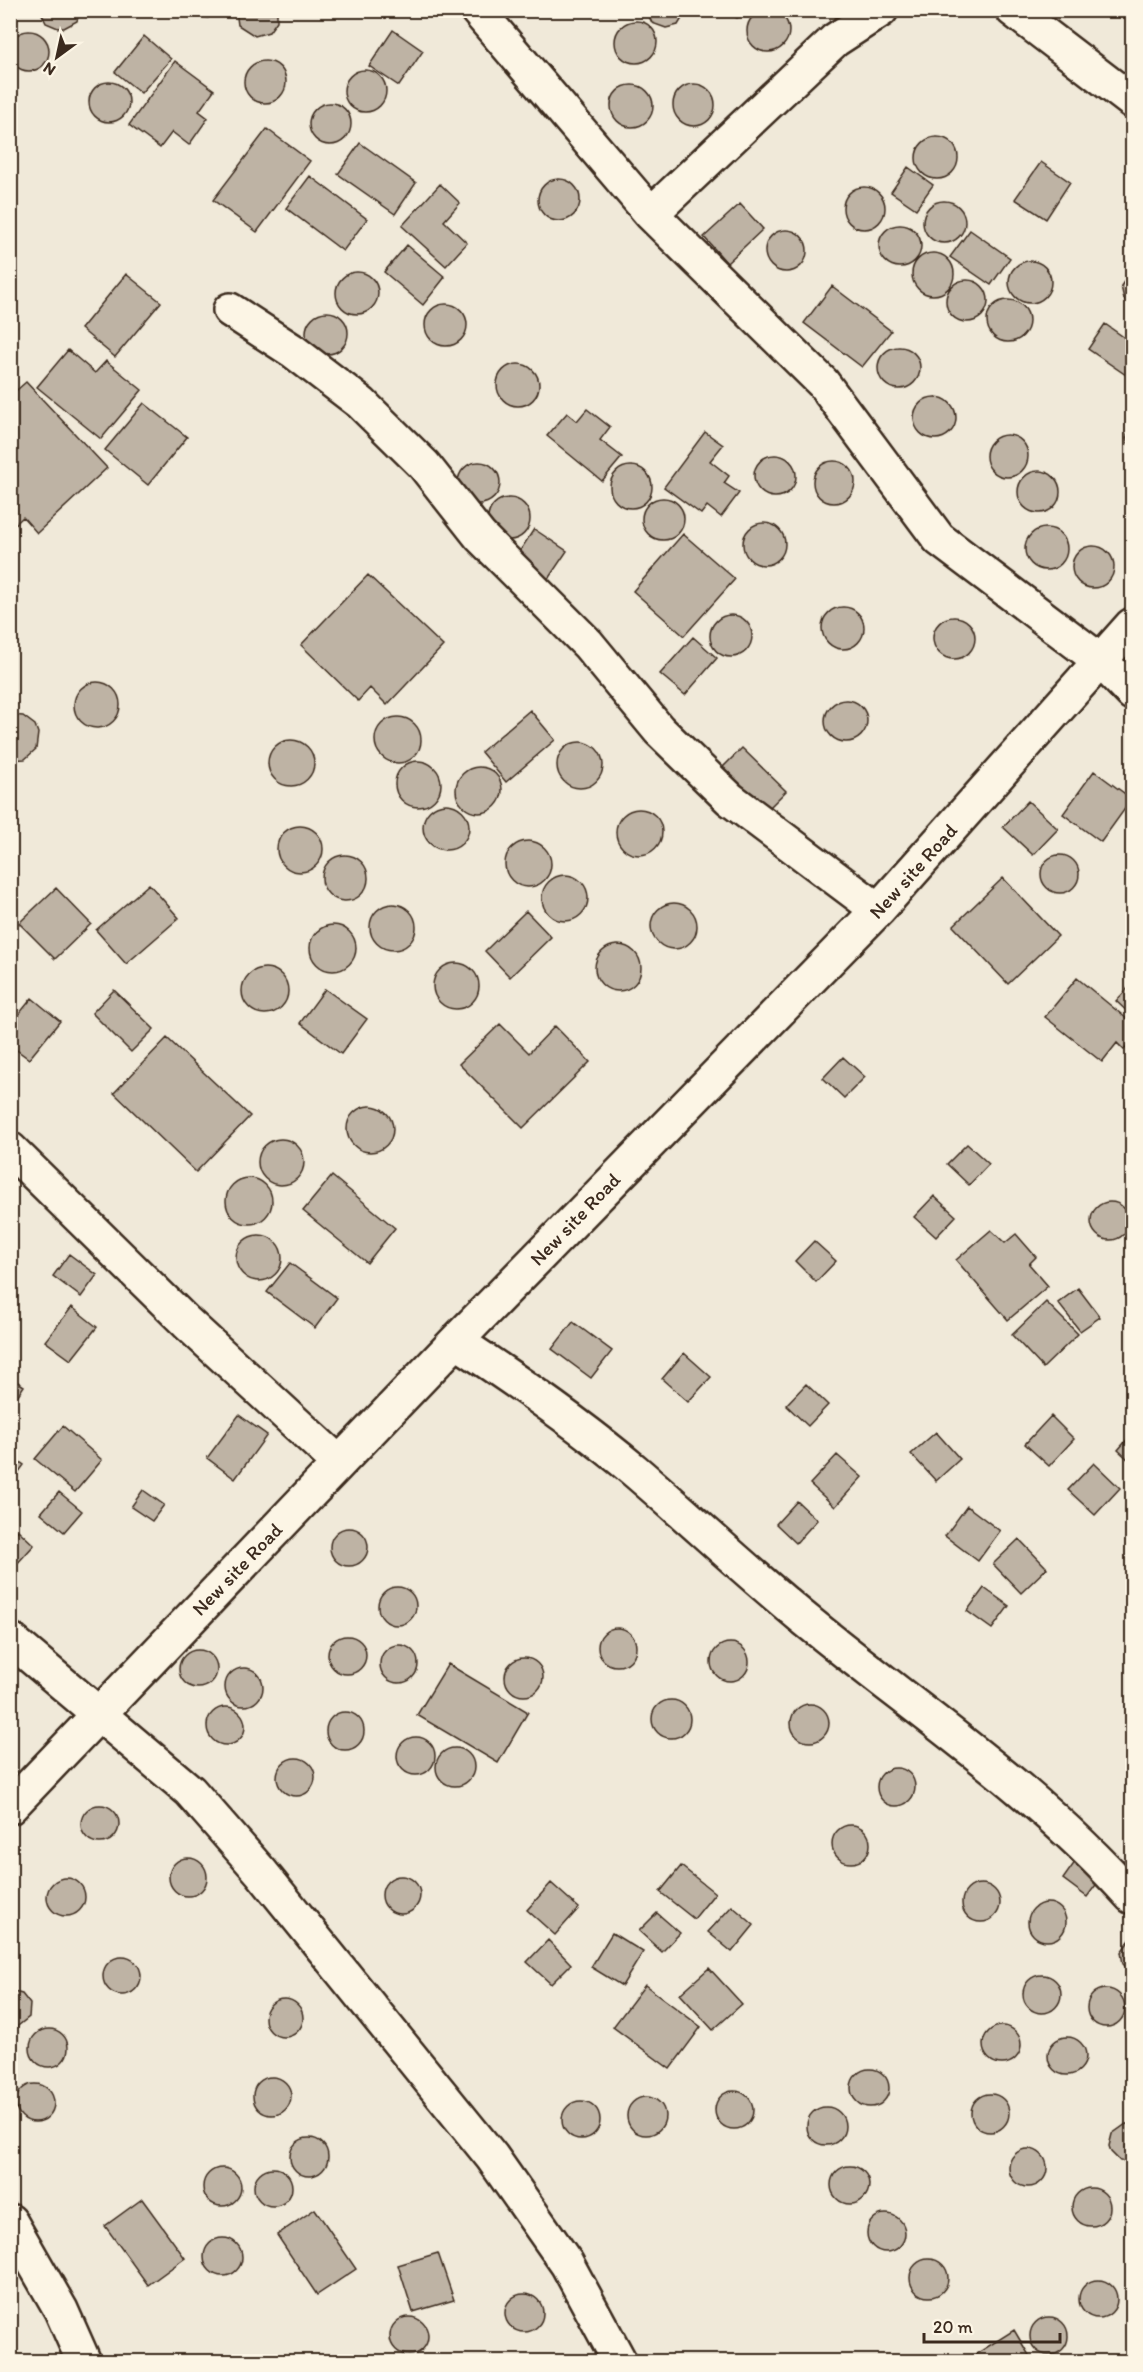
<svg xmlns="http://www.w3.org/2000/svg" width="1143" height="2372" font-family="Itim,sans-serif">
<rect width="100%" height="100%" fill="#f0e9d9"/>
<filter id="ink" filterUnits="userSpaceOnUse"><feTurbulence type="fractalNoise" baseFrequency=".0167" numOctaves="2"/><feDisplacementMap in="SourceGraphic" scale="12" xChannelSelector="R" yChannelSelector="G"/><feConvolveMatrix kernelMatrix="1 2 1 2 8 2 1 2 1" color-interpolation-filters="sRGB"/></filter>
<g filter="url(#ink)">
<!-- building -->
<path fill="#beb3a4" stroke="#3b2a1e" stroke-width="1.5" d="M80 10 77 21 64 28H58L46 23 40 10Z
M189 10H219L208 18 195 16Z
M236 10H277V21L269 32 255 36 238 25Z
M646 10H687L678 25 666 28 652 23Z
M722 10H754L737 18Z
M1084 10H1107L1094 13Z
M747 31a21 21 0 1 1 42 0a21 21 0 1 1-42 0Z
M615 42a21 21 0 1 1 42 0a21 21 0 1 1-42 0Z
M393 30 423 51 399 86 369 66Z
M9 51a20 20 0 1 1 40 0a20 20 0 1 1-40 0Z
M144 36 171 59 141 93 115 72Z
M175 61 214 90 199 111 208 118 189 145 172 132 160 148 129 125Z
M244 82a21 21 0 1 1 42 0a21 21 0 1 1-42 0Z
M344 91a21 21 0 1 1 42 0a21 21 0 1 1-42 0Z
M89 102a20 20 0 1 1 40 0a20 20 0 1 1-40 0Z
M673 105a21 21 0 1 1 42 0a21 21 0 1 1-42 0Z
M611 106a21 21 0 1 1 42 0a21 21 0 1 1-42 0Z
M309 124a21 21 0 1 1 42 0a21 21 0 1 1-42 0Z
M267 129 310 161 257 232 213 200Z
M916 158a21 21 0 1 1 42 0a21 21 0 1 1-42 0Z
M360 143 416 183 395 214 338 174Z
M1041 162 1070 182 1046 219 1015 199Z
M908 167 933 185 916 209 891 192Z
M310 176 367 219 343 251 286 208Z
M538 200a21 21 0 1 1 42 0a21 21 0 1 1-42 0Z
M440 184 460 203 444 221 467 243 446 266 402 226Z
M843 208a21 21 0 1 1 42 0a21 21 0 1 1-42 0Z
M923 222a21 21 0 1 1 42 0a21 21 0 1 1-42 0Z
M740 204 763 229 727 263 704 237Z
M879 246a21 21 0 1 1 42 0a21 21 0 1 1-42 0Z
M970 230 1010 258 991 285 950 257Z
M765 251a21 21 0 1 1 42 0a21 21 0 1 1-42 0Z
M407 245 445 277 423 305 384 272Z
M912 274a21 21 0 1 1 42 0a21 21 0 1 1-42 0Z
M1009 282a21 21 0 1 1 42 0a21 21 0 1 1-42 0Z
M1132 270V307L1124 299 1121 286Z
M336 293a21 21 0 1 1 42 0a21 21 0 1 1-42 0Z
M126 274 161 302 115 357 81 329Z
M946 301a21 21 0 1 1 42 0a21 21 0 1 1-42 0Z
M832 286 891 331 862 367 804 323Z
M987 321a21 21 0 1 1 42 0a21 21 0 1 1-42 0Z
M425 325a21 21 0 1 1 42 0a21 21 0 1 1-42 0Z
M306 333a21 21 0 1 1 42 0a21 21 0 1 1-42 0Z
M1105 324 1132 343V373L1129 377 1088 349Z
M878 368a21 21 0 1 1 42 0a21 21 0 1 1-42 0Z
M68 350 95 373 106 361 142 390 101 439 37 387Z
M497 385a21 21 0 1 1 42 0a21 21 0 1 1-42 0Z
M26 382 107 468 37 533 23 517 10 529V396Z
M914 418a21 21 0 1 1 42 0a21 21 0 1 1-42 0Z
M144 403 187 437 148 485 105 450Z
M587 409 610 427 600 440 622 457 602 481 547 436 567 413 577 421Z
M1132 421V450L1126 439Z
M705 432 723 445 710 461 729 476 724 483 739 493 721 517 707 506 701 514 664 487Z
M986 456a21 21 0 1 1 42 0a21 21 0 1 1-42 0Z
M754 476a21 21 0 1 1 42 0a21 21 0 1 1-42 0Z
M813 482a21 21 0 1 1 42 0a21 21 0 1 1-42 0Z
M458 483a21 21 0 1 1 42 0a21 21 0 1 1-42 0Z
M610 487a21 21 0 1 1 42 0a21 21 0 1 1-42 0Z
M1018 492a21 21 0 1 1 42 0a21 21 0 1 1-42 0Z
M642 519a21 21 0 1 1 42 0a21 21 0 1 1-42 0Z
M488 519a21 21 0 1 1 42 0a21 21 0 1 1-42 0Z
M743 544a21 21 0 1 1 42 0a21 21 0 1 1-42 0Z
M1025 549a21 21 0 1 1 42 0a21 21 0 1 1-42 0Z
M534 529 567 551 548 579 516 557Z
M683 534 735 579 684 636 633 591Z
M1072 567a21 21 0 1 1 42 0a21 21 0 1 1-42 0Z
M368 575 443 646 387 705 370 688 358 701 301 645Z
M822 628a21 21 0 1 1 42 0a21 21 0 1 1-42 0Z
M710 636a21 21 0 1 1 42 0a21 21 0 1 1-42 0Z
M933 638a21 21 0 1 1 42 0a21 21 0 1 1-42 0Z
M693 637 717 658 685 695 660 674Z
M74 705a23 23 0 1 1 46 0a23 23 0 1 1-46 0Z
M825 721a21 21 0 1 1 42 0a21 21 0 1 1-42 0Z
M530 710 555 740 506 782 481 752Z
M10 715 23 716 35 725 38 733 36 749 25 759 10 760Z
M375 740a23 23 0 1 1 46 0a23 23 0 1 1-46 0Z
M268 763a23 23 0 1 1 46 0a23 23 0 1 1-46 0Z
M557 765a23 23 0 1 1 46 0a23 23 0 1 1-46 0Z
M742 748 786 791 760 817 716 774Z
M395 784a23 23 0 1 1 46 0a23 23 0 1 1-46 0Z
M456 790a23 23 0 1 1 46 0a23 23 0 1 1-46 0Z
M1094 771 1132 799 1101 842 1063 814Z
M1028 801 1058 829 1033 855 1003 827Z
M423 827a23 23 0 1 1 46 0a23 23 0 1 1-46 0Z
M616 832a23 23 0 1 1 46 0a23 23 0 1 1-46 0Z
M277 849a23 23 0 1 1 46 0a23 23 0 1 1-46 0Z
M505 864a23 23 0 1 1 46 0a23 23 0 1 1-46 0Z
M1041 874a19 19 0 1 1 38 0a19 19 0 1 1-38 0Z
M322 878a23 23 0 1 1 46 0a23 23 0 1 1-46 0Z
M542 898a23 23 0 1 1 46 0a23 23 0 1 1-46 0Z
M1003 878 1058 936 1008 984 953 926Z
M149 884 179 918 126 964 96 930Z
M56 888 91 924 55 959 19 923Z
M651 926a23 23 0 1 1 46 0a23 23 0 1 1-46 0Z
M370 927a23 23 0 1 1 46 0a23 23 0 1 1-46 0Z
M526 911 551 937 510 977 485 951Z
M310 948a23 23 0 1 1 46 0a23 23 0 1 1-46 0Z
M595 968a23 23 0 1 1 46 0a23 23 0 1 1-46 0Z
M433 986a23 23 0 1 1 46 0a23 23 0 1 1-46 0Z
M242 991a23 23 0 1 1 46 0a23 23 0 1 1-46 0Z
M1077 978 1132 1023V1039L1124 1050 1117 1043 1102 1062 1045 1017Z
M1132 984V1016L1116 1001Z
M10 986 18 992 10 1002Z
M325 989 367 1019 341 1054 300 1023Z
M114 990 154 1029 131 1052 92 1013Z
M32 998 60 1021 29 1059 10 1045V1025Z
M500 1024 529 1053 555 1026 590 1062 523 1128 459 1064Z
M167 1038 250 1116 196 1172 114 1093Z
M843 1057 865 1077 844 1098 823 1078Z
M347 1129a23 23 0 1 1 46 0a23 23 0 1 1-46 0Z
M258 1162a23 23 0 1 1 46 0a23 23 0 1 1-46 0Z
M967 1144 989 1164 969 1185 947 1164Z
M332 1176 395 1228 367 1263 303 1211Z
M226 1201a23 23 0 1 1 46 0a23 23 0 1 1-46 0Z
M934 1196 956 1216 936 1237 914 1217Z
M1091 1221a19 19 0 1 1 38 0a19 19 0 1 1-38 0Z
M991 1230 1005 1243 1016 1234 1036 1257 1029 1264 1048 1286 1008 1320 956 1260Z
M236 1258a23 23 0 1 1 46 0a23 23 0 1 1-46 0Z
M814 1241 836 1261 816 1282 795 1261Z
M69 1254 97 1275 81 1297 53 1276Z
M290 1263 337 1298 315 1328 267 1292Z
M1078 1288 1100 1317 1080 1331 1058 1303Z
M1046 1302 1078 1334 1043 1368 1012 1335Z
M72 1307 97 1327 71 1360 45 1341Z
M573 1322 612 1351 591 1378 552 1349Z
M684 1353 711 1377 688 1402 662 1379Z
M10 1377 24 1386 10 1407Z
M806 1384 828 1405 808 1426 786 1405Z
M239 1415 267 1435 235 1479 207 1458Z
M1051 1416 1074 1439 1049 1466 1025 1444Z
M63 1426 102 1460 75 1492 35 1459Z
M936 1432 960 1459 936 1481 911 1454Z
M1132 1434V1463L1118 1450Z
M10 1455 24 1465 10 1484Z
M837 1455 862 1477 835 1507 810 1484Z
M1094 1463 1120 1488 1095 1515 1068 1490Z
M143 1490 164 1505 152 1521 131 1507Z
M59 1492 82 1511 64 1532 41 1513Z
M797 1501 817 1520 796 1543 776 1524Z
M967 1506 1000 1531 978 1561 945 1536Z
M330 1547a19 19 0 1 1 38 0a19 19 0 1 1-38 0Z
M18 1530 34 1545 16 1565 10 1559V1539Z
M1019 1539 1047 1568 1021 1593 993 1564Z
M378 1606a19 19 0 1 1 38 0a19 19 0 1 1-38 0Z
M984 1588 1009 1606 992 1629 967 1611Z
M598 1647a19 19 0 1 1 38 0a19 19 0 1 1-38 0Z
M328 1655a19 19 0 1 1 38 0a19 19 0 1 1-38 0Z
M711 1662a19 19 0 1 1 38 0a19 19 0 1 1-38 0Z
M380 1664a19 19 0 1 1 38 0a19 19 0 1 1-38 0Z
M179 1669a19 19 0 1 1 38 0a19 19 0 1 1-38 0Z
M505 1677a19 19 0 1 1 38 0a19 19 0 1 1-38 0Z
M448 1664 528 1712 498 1763 417 1715Z
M225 1687a19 19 0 1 1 38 0a19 19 0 1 1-38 0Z
M652 1719a19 19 0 1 1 38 0a19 19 0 1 1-38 0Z
M791 1723a19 19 0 1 1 38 0a19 19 0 1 1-38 0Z
M207 1726a19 19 0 1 1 38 0a19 19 0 1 1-38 0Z
M326 1731a19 19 0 1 1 38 0a19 19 0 1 1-38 0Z
M397 1756a19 19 0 1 1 38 0a19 19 0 1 1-38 0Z
M436 1767a19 19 0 1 1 38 0a19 19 0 1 1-38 0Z
M277 1777a19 19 0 1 1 38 0a19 19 0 1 1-38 0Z
M877 1787a19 19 0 1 1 38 0a19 19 0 1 1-38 0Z
M81 1824a19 19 0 1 1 38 0a19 19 0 1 1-38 0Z
M832 1844a19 19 0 1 1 38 0a19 19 0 1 1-38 0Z
M1080 1855 1104 1874 1087 1897 1063 1879Z
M169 1877a19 19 0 1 1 38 0a19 19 0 1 1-38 0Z
M681 1866 715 1893 694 1919 660 1892Z
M382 1895a19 19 0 1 1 38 0a19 19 0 1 1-38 0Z
M47 1897a19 19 0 1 1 38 0a19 19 0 1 1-38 0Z
M551 1883 579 1908 555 1935 527 1910Z
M962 1903a19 19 0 1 1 38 0a19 19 0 1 1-38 0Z
M1028 1922a19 19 0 1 1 38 0a19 19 0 1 1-38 0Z
M732 1906 754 1925 732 1952 708 1932Z
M657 1913 680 1933 662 1952 639 1931Z
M10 1925 16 1939 10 1952Z
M612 1933 643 1952 622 1986 591 1967Z
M1132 1937V1973L1123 1964 1121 1952Z
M548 1940 571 1964 551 1984 527 1962Z
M103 1976a19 19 0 1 1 38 0a19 19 0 1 1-38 0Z
M709 1968 742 2004 713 2030 680 1994Z
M1023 1994a19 19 0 1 1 38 0a19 19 0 1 1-38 0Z
M645 1985 701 2027 670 2069 613 2027Z
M1087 2008a19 19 0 1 1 38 0a19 19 0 1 1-38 0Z
M10 1991 22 1994 30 2004 29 2017 14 2029H10Z
M265 2018a19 19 0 1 1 38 0a19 19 0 1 1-38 0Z
M983 2045a19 19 0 1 1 38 0a19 19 0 1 1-38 0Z
M30 2048a19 19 0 1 1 38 0a19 19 0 1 1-38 0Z
M1048 2056a19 19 0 1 1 38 0a19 19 0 1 1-38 0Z
M851 2088a19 19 0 1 1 38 0a19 19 0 1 1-38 0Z
M253 2096a19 19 0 1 1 38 0a19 19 0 1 1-38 0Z
M16 2103a19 19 0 1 1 38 0a19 19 0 1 1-38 0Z
M715 2110a19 19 0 1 1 38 0a19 19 0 1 1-38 0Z
M971 2113a19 19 0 1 1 38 0a19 19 0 1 1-38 0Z
M627 2116a19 19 0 1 1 38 0a19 19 0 1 1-38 0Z
M562 2120a19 19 0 1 1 38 0a19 19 0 1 1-38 0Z
M807 2126a19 19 0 1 1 38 0a19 19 0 1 1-38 0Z
M1126 2124H1132V2162L1120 2161 1111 2152 1109 2146 1112 2134Z
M290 2157a19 19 0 1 1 38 0a19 19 0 1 1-38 0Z
M1009 2168a19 19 0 1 1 38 0a19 19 0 1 1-38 0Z
M831 2185a19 19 0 1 1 38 0a19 19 0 1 1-38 0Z
M203 2187a19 19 0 1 1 38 0a19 19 0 1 1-38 0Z
M254 2187a19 19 0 1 1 38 0a19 19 0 1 1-38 0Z
M1072 2207a19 19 0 1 1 38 0a19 19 0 1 1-38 0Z
M142 2199 185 2258 148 2285 105 2226Z
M315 2209 356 2269 317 2295 277 2235Z
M867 2233a19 19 0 1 1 38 0a19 19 0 1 1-38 0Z
M204 2257a19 19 0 1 1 38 0a19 19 0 1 1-38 0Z
M438 2253 454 2300 413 2312 398 2265Z
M910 2278a19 19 0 1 1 38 0a19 19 0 1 1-38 0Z
M1079 2299a19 19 0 1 1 38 0a19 19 0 1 1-38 0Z
M505 2313a19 19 0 1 1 38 0a19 19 0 1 1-38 0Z
M1030 2336a19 19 0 1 1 38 0a19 19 0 1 1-38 0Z
M390 2336a19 19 0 1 1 38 0a19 19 0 1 1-38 0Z
M1014 2330 1033 2362 965 2361Z"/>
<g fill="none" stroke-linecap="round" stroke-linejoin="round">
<!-- street casing -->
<g stroke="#3b2a1e" stroke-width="38">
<path id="street" d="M477 10 651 214 823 383 939 539 1102 662 1132 693
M1013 10 1132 101
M651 214 835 40 881 10
M230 310 293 351 361 403 424 465 480 536 588 644 659 730 730 799 878 910
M10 1149 187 1323 339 1463
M456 1341C517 1381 579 1424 635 1471 691 1519 745 1570 802 1617 914 1709 1036 1789 1132 1897
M10 1639 190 1791 261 1872 492 2157 567 2264 620 2362
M10 1807 456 1341 878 910 1132 625
M10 2221 61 2310 84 2362"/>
</g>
<!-- street -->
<use href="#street" stroke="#fcf5e5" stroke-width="33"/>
</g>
</g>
<g text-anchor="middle" stroke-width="5" stroke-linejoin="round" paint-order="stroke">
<!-- street labels -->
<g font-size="20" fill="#3b2a1e" stroke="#fcf5e5">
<text transform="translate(913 871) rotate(-48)" y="7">New site Road</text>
<text transform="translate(575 1219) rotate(-46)" y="7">New site Road</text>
<text transform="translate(237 1569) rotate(-46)" y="7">New site Road</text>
</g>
</g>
<!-- margin -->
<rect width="1143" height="2372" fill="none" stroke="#fcf5e5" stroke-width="36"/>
<rect x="18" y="18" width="1107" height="2336" fill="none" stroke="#3b2a1e" stroke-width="2" filter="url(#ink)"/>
<!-- north arrow -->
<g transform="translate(57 57) rotate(213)" stroke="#fcf5e5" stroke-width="4.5" paint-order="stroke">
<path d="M0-4.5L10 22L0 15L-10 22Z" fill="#3b2a1e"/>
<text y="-9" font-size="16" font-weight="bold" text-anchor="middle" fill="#3b2a1e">N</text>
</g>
<!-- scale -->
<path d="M924 2333v9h136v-9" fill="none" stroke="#3b2a1e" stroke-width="3"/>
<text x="933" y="2333" font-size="18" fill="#3b2a1e" stroke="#fcf5e5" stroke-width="4.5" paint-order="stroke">20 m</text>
</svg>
